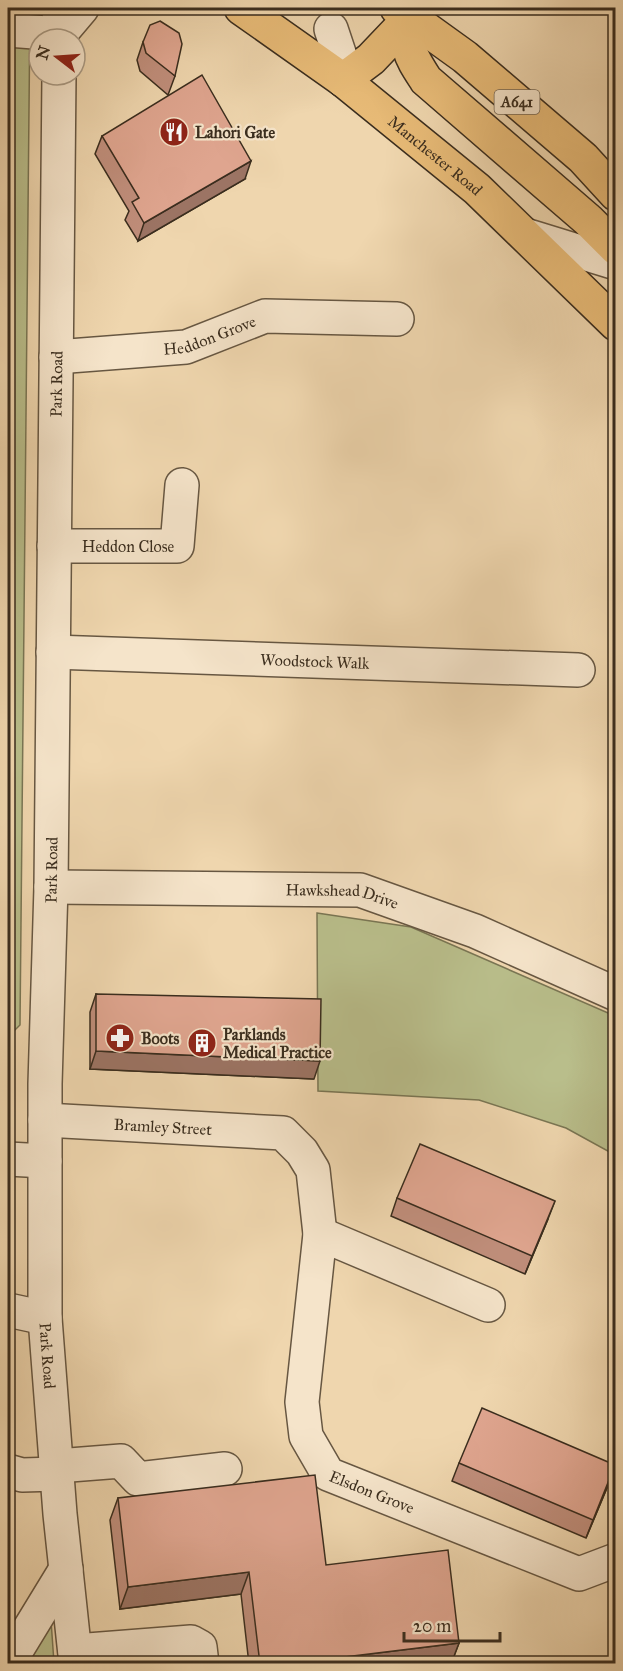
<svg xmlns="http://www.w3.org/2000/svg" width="623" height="1671" font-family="'IM FELL Great Primer',serif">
<rect width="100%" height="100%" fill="#efd6ae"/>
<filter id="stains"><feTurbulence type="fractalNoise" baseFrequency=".00333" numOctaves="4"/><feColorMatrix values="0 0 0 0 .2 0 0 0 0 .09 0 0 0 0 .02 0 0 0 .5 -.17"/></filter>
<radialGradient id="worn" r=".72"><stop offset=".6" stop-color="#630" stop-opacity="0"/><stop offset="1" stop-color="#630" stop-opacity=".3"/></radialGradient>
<!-- green -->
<path fill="#b9be8b" stroke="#7a7654" stroke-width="1.5" d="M8 8H30L20 1025 8 1037Z
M317 913 411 927 615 1016V1155L566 1128 479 1100 318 1091Z
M50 1606 54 1663H16Z"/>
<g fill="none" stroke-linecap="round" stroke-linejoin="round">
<!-- minor casing -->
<g stroke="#675742" stroke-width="36">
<g id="minor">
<path d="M59 8 60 34 82 8"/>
<path d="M331 29 340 56 343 80"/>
<path d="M8 30 60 34V39"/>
<path id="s1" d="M59 75 51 887 45 1084V1318L60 1514 76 1664"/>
<path d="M525 235 616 263"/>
<path id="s2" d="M56 357 186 347 265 316 397 319"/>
<path id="s3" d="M54 546H177L182 485"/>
<path id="s4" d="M53 652 578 670"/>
<path id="s5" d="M51 887 360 890 475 931 616 994"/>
<path id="s6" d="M45 1120 283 1133 302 1152 313 1170 320 1234 302 1402 306 1436 328 1474 579 1574 616 1560"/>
<path d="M8 1159 45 1161"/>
<path d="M320 1234 488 1305"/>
<path d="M8 1310 45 1318"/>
<path d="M57 1466 121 1461 138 1479 225 1469"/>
<path d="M8 1471 22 1475 57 1474"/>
<path d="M75 1651 191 1642 200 1647 202 1664"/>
<path d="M8 1664 66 1569"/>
</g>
</g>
<!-- major casing -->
<g stroke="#3a2d1e" stroke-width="36">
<g id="major">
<path id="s7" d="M241 8 343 80 477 189 616 324"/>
<path d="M397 8 465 57 583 158 616 194"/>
<path d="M411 17C404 47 410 55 426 80L588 220 616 248"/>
<path d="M343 80 371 59 411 17"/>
</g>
</g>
<!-- minor -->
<use href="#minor" stroke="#f5e4ca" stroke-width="33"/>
<!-- major -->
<use href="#major" stroke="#e8bb77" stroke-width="33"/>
</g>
<!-- wall -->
<path fill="#c08e7b" stroke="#3a2d1e" stroke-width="1.5" d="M143 42 175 76 168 95 140 71 137 60Z
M102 136 245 179 138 241 125 220 129 211 95 154Z
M96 994 314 1079 90 1069V1012Z
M397 1198 548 1219 525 1274 391 1216Z
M459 1463 609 1483 586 1538 452 1481Z
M118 1498 326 1565 459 1643 451 1664H249L241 1594 120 1609 110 1520Z"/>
<!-- shaded-wall -->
<path fill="#9c7464" stroke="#3a2d1e" stroke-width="1.5" d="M251 161 245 179 138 241 144 223Z
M96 1051 320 1061 314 1079 90 1069Z
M555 1201 548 1219 525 1274 532 1256Z
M615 1467 609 1483 586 1538 593 1520Z
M249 1572 241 1594 120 1609 128 1587Z
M459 1643 451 1664H287Z"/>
<!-- building -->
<path fill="#dfa58f" stroke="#3a2d1e" stroke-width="1.5" d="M160 21 179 33 182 44 175 76 146 53 143 42 150 25Z
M202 75 251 161 144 223 132 202 139 198 102 136Z
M96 994 321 999 320 1061 96 1051Z
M420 1144 555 1201 532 1256 397 1198Z
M482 1408 615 1465 593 1520 459 1463Z
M315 1475 326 1565 448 1550 459 1643 287 1664H260L249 1572 128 1587 118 1498Z"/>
<!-- icons -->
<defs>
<g id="restaurant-disc" transform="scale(1.5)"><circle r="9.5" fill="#8f2418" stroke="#f5e4ca"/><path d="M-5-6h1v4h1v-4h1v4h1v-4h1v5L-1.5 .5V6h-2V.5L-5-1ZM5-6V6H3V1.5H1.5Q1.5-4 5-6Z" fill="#fff"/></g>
<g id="pharmacy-disc" transform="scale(1.5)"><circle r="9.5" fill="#8f2418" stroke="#f5e4ca"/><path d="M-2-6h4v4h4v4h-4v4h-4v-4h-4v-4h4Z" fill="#fff"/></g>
<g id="building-disc" transform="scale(1.5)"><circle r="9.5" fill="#8f2418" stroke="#f5e4ca"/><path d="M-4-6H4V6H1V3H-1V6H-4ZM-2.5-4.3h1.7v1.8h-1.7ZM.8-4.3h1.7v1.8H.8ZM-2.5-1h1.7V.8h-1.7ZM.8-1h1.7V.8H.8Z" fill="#fff"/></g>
</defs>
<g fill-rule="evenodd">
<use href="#restaurant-disc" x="174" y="132"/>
<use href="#pharmacy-disc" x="120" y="1038"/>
<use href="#building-disc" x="202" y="1043"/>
</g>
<g text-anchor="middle" stroke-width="4.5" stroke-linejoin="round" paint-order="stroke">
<!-- shield labels -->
<rect fill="#f5e4ca" stroke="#726452" stroke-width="1.5" x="494.5" y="90" width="45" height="24" rx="4.5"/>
<g font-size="15" font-weight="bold" fill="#3a2d1e">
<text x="517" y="107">A641</text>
</g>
<!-- poi labels -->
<g font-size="16" font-weight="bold" fill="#3a2d1e" stroke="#f5e4ca" text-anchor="start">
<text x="195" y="138">Lahori Gate</text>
<text x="223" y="1040">Parklands<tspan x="223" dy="18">Medical Practice</tspan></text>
<text x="141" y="1044">Boots</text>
</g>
<!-- street labels -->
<g font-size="16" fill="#3a2d1e" stroke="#f5e4ca">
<text dy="6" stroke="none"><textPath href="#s7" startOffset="244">Manchester Road</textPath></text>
<text dy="6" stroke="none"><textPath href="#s2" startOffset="156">Heddon Grove</textPath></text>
<text transform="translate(56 384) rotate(-89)" y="6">Park Road</text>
<text dy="6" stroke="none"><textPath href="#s3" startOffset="74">Heddon Close</textPath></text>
<text dy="6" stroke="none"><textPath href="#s4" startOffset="262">Woodstock Walk</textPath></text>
<text transform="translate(51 870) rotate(-89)" y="6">Park Road</text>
<text dy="6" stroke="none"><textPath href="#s5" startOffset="292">Hawkshead Drive</textPath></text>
<text dy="6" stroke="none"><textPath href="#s6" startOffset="118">Bramley Street</textPath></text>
<text dy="6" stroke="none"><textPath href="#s1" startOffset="1281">Park Road</textPath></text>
<text dy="6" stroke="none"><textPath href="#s6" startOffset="645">Elsdon Grove</textPath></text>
</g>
</g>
<!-- margin -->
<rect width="623" height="1671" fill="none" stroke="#efd6ae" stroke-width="30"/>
<rect x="9" y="9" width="605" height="1653" fill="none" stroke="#3a2d1e" stroke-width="3"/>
<rect x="15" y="15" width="593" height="1641" fill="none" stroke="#3a2d1e" stroke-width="1.5"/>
<!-- north arrow -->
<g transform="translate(57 57) rotate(287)"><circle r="28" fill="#f5e4ca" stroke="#aa9b85" stroke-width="1.5"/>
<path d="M0-4.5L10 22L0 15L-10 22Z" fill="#8f2418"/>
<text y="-9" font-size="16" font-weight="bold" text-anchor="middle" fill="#3a2d1e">N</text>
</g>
<!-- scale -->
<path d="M404 1632v9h96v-9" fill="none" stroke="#3a2d1e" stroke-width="3"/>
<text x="413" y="1632" font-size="18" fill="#3a2d1e" stroke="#f5e4ca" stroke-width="4.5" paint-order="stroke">20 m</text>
<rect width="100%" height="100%" filter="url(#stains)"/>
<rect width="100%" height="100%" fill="url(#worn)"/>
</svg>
